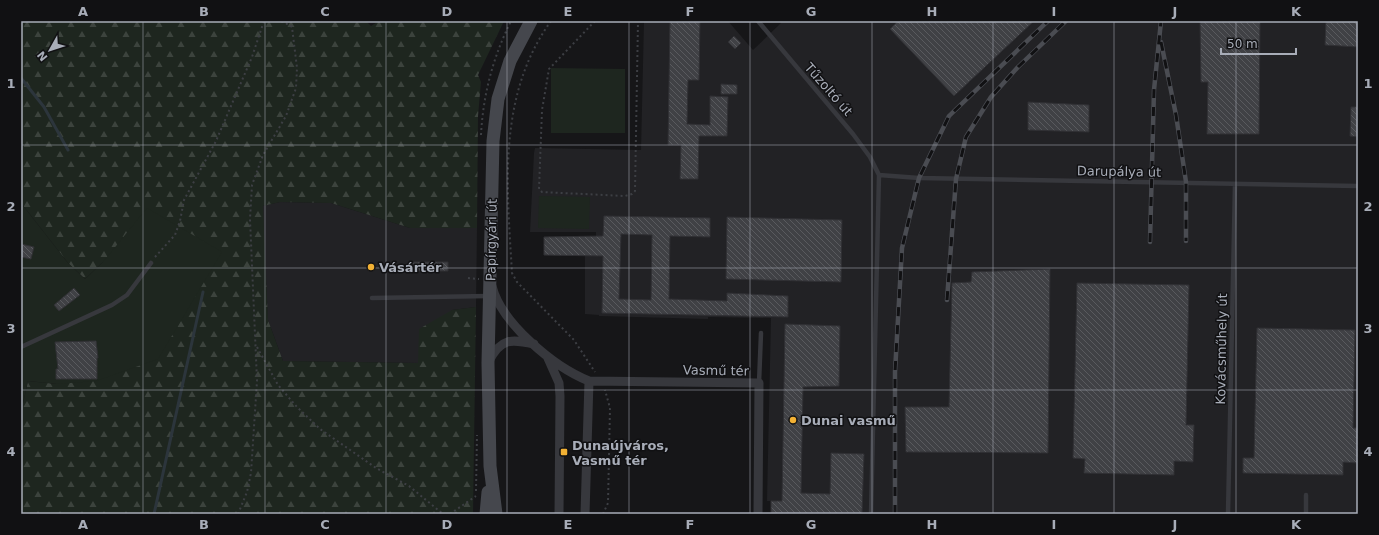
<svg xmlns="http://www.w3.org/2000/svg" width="1379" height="535" font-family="'DejaVu Sans',sans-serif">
<defs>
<pattern id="forest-firs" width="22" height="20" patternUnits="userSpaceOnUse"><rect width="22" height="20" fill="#1e261f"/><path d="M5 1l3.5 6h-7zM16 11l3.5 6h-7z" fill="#3c433d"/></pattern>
<pattern id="building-back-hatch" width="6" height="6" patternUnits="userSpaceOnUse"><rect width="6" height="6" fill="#404145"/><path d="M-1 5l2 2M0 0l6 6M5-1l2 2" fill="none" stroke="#595a5e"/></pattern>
</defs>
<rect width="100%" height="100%" fill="#161618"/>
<!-- built -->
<path fill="#222225" d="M644 21H728L753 50 781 23 780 21H1358V514H771V501H767L771 318 708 317V319L599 316V315L585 314V255H596V232H530L534 153 535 148 641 150Z
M280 202 331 203 410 228H477L476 307 452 310 418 363 283 361 268 320 262 206Z"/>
<!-- forest -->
<path fill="url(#forest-firs)" d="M21 21H366L371 26 379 21H504L478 75 481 82 478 116 477 228H410L331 203 280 202 263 206 268 320 283 361 418 363 419 329 452 310 476 307 473 514H21V412L28 381 57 384 103 262 85 279 68 263 21 203Z"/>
<!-- garden -->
<path fill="#1e261f" d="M551 68 625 69V133H551Z
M539 196 590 197 589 229 538 228Z
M21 203 68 263 85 279 103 262 147 208 222 252 158 359 96 381 57 384 28 381 21 412Z"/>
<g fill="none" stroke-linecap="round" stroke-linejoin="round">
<!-- stream -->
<path stroke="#2c353c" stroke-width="3" d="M21 78 44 107 68 150
M154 514 203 292"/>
</g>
<!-- building -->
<path fill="url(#building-back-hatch)" stroke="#303034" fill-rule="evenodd" d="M670 21H700L699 80H688L687 124 710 125V96L728 97 727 136H699L698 179H680L681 145H668Z
M898 21H1034L954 96 890 29Z
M1200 21H1260L1259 134H1207L1208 82H1201Z
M1326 21H1358V47L1325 45Z
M734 36 741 43 735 49 728 42Z
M721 84 737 85V94H721Z
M1028 102 1089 105V132L1028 130Z
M1351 107H1358V137L1350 136Z
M604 216 710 218V237L670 236 669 299 727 301V293L788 296V317L602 313 603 256 544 255V237L603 236ZM621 234 652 235 651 300 619 299Z
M727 217 842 220 841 282 726 279Z
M21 244 34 247 31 259 21 257Z
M413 262H448V271H413Z
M1050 269 1048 453 906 452 905 407H949L952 283 971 282 972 272Z
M1077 283 1189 285 1186 425H1194L1193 462 1174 461V475L1084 473 1085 459 1073 458Z
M74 288 80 295 59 311 54 305Z
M785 324 840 326 839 386 803 387 801 493 830 494 831 453 864 454 862 514H771V501H782Z
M1257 328 1355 330 1353 428H1358V463L1343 462V475L1243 473V458H1254Z
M96 341 98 358H97V379H56V369H58L55 342Z"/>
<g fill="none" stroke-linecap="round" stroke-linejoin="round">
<!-- path -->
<path stroke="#3d3f44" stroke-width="2" stroke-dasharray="2 3" stroke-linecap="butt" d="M551 21C497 96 507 186 512 273L517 282 574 340 595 372
M595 21 549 69 542 110 539 189 542 192 625 196 632 194 635 191 638 21
M481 135C483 95 493 57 511 21
M155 257 175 235 180 221 184 200 216 141 252 57 264 21
M468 278 479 279
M257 347 278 385 297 407 320 429 376 468 409 486 443 514
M476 491 477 435
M238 514 247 492 251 473 257 381 250 219 252 185 263 155 286 116 296 88 297 68 292 27 284 22 279 21
M450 514 476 496
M603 514 608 503 610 408 605 390"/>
<!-- lane -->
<path stroke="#37383d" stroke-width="4.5" d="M758 21 853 134 870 157 879 175 871 514
M879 175 919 178 1358 186
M372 298 488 296
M21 347 112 305 127 295 151 263
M759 383 761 333
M1228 514 1235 184
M1306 514V495"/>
<!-- street -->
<path stroke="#37383d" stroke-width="9" d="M492 286C501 323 554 367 589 381L759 383 758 514
M547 356 559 383 560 396 559 514
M489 361C501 338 511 339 534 344
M585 514 589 381"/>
<!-- secondary -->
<path stroke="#45474d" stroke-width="13" d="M486 514 488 492
M496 514 490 466 488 363 493 141 498 99 510 61 531 21"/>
<!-- rail casing -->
<g stroke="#4a4c52" stroke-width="4.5">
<path id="rail" d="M1161 42 1176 115 1186 182V241
M1150 242 1154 90 1161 21
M947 300 956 179 966 137 991 97 1018 67 1066 21
M895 514V372L902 248 919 178 949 116 1048 21"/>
</g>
<!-- rail -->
<use href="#rail" stroke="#111113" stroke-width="3" stroke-dasharray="9" stroke-linecap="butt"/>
</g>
<!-- grid -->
<path fill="none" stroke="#a8adb8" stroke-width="1" stroke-opacity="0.55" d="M143 21V514M265 21V514M386 21V514M507 21V514M629 21V514M750 21V514M872 21V514M993 21V514M1114 21V514M1236 21V514M21 145H1358M21 268H1358M21 390H1358"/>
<!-- markers -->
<g fill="#f2b134" stroke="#111113" stroke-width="1.5">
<circle cx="371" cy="267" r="4"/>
<circle cx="793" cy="420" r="4"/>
<rect x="560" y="448" width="8" height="8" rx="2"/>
</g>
<g text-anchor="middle" stroke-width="3" stroke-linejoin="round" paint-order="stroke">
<!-- street labels -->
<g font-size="13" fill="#a8adb8" stroke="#111113">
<text transform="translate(829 89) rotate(49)" y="5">Tűzoltó út</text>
<text transform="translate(1119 171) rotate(1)" y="5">Darupálya út</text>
<text transform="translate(491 240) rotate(-89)" y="5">Papírgyári út</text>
<text transform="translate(1221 349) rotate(-89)" y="5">Kovácsműhely út</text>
<text transform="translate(716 370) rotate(1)" y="5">Vasmű tér</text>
</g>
<!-- poi labels -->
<g font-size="13" font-weight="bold" fill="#a8adb8" stroke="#111113" text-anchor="start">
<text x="379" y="272">Vásártér</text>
<text x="801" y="425">Dunai vasmű</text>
<text x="572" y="450">Dunaújváros,<tspan x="572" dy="15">Vasmű tér</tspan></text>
</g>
</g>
<!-- border -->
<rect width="1379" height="535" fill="none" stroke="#111113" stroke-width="44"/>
<!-- north arrow -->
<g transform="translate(50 50) rotate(231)" stroke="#111113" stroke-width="3" paint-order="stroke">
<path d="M0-3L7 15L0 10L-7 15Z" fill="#a8adb8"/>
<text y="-6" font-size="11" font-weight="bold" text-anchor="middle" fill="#a8adb8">N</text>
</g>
<!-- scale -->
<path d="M1221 48v6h75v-6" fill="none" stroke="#a8adb8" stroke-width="2"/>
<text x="1227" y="48" font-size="12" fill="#a8adb8" stroke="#111113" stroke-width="3" paint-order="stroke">50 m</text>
<rect x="22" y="22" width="1335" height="491" fill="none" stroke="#a8adb8" stroke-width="1.5"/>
<g font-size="13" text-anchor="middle" font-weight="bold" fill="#a8adb8">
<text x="83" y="16">A</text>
<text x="204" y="16">B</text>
<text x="325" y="16">C</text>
<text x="447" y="16">D</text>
<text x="568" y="16">E</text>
<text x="690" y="16">F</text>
<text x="811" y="16">G</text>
<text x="932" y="16">H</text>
<text x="1054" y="16">I</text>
<text x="1175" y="16">J</text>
<text x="1296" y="16">K</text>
<text x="11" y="88">1</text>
<text x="1368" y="88">1</text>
<text x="11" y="211">2</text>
<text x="1368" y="211">2</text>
<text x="11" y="333">3</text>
<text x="1368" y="333">3</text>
<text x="11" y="456">4</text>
<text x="1368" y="456">4</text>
<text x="83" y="529">A</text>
<text x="204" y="529">B</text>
<text x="325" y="529">C</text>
<text x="447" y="529">D</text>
<text x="568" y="529">E</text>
<text x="690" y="529">F</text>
<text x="811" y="529">G</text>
<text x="932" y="529">H</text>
<text x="1054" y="529">I</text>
<text x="1175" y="529">J</text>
<text x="1296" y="529">K</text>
</g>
</svg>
